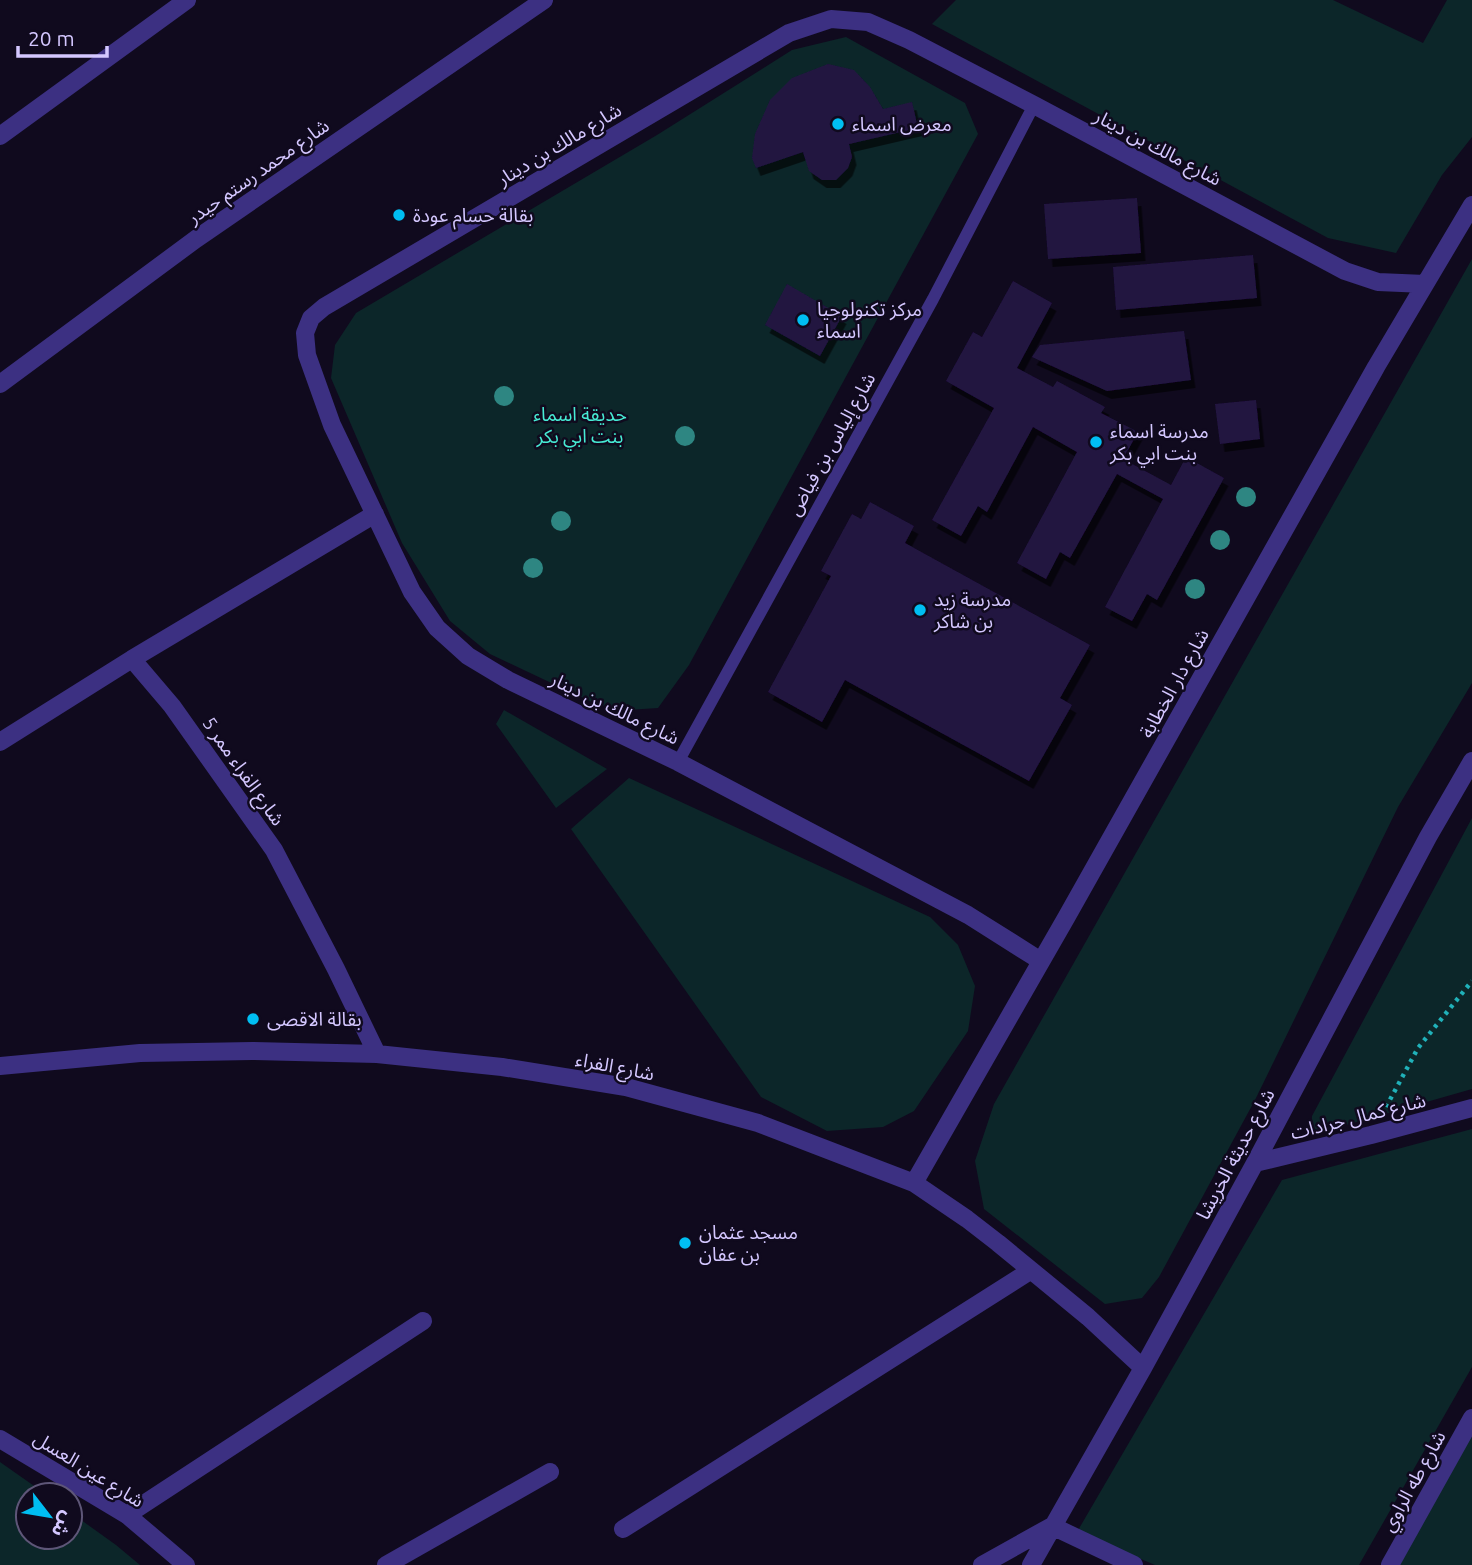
<svg xmlns="http://www.w3.org/2000/svg" width="1472" height="1565" font-family="Ubuntu,'Noto Sans Arabic',sans-serif">
<defs>
<filter id="shadow"><feDropShadow dx="4.5" dy="8" stdDeviation="0" flood-color="#0009"/></filter>
</defs>
<rect width="100%" height="100%" fill="#100a1e"/>
<!-- green -->
<path fill="#0c2629" d="M956 0H1333L1423 43 1447 0H1472V137L1442 175 1396 253 1328 238 932 24Z
M846 37 965 103 978 134 689 665 658 708 627 710 598 705 490 654 450 621 402 543 331 378 335 345 356 313 657 135 792 50Z
M1472 259V683L1398 807 1255 1100 1159 1277 1142 1298 1105 1304 984 1209 975 1161 994 1104Z
M504 710 607 769 556 808 496 724Z
M629 778 930 917 958 945 975 986 968 1031 914 1111 883 1127 827 1131 761 1097 571 829Z
M1472 818V1089L1311 1135 1312 1116Z
M1472 1129V1367L1359 1565H1155L1077 1532 1282 1180Z
M1472 1426V1565H1392Z
M0 1462 47 1495H28V1537H70V1512L116 1545 140 1565H0Z"/>
<!-- building -->
<path fill="#221441" filter="url(#shadow)" d="M828 64 854 70 870 87 883 109 912 102 918 128 849 144 852 157 848 168 836 180H822L809 171 803 152 756 168 752 158 755 134 770 100 792 78Z
M1137 198 1141 253 1048 259 1044 204Z
M1253 255 1257 298 1116 310 1113 267Z
M1013 281 1052 303 1017 368 1053 387 1057 381 1105 407 1101 413 1138 432 1123 459 1171 485 1186 457 1224 478 1157 600 1147 594 1132 621 1105 607 1163 499 1117 474 1070 558 1060 552 1046 579 1017 563 1077 452 1033 427 987 512 978 506 961 536 932 520 994 408 946 381 973 332 982 337Z
M787 284 842 316 820 356 765 325Z
M1184 331 1191 380 1107 391 1032 357 1040 345Z
M1256 400 1260 439 1220 444 1215 404Z
M870 502 914 526 905 543 1090 645 1060 698 1072 705 1029 781 845 680 822 722 768 692 831 576 821 571 852 514 861 519Z"/>
<g fill="none" stroke-linecap="round" stroke-linejoin="round">
<!-- path -->
<path stroke="#20b1b9" stroke-width="4.5" stroke-dasharray="3.5 5" stroke-linecap="butt" d="M1386 1107 1418 1048 1472 981"/>
<!-- service -->
<path stroke="#3c3082" stroke-width="12" d="M678 762 933 299 1034 105"/>
<!-- minor -->
<path stroke="#3c3082" stroke-width="18" d="M0 136 187 0
M0 384 196 239 544 0
M132 659 375 514
M0 742 132 659 172 706 274 850 336 969 377 1054
M1041 961 968 915 678 762 508 680 468 656 437 628 412 592 332 425 307 355 305 333 311 318 324 307 789 33 831 19 868 22 909 40 1034 105 1345 271 1378 282 1425 284
M0 1066 140 1053 252 1051 377 1054 502 1067 626 1087 758 1123 914 1183 967 1219 998 1243 1088 1317 1143 1368
M1255 1163 1371 1135 1472 1108
M914 1183 1066 918 1376 367 1472 205
M0 1439 127 1515 186 1565
M127 1515 423 1321
M623 1529 1030 1271
M386 1565 550 1472
M982 1565 1052 1526 1134 1565
M1031 1565 1143 1368 1255 1163 1428 837 1472 761
M1390 1565 1472 1418"/>
</g>
<!-- trees -->
<g fill="#2e8682">
<circle cx="504" cy="396" r="10"/>
<circle cx="685" cy="436" r="10"/>
<circle cx="1246" cy="497" r="10"/>
<circle cx="561" cy="521" r="10"/>
<circle cx="1220" cy="540" r="10"/>
<circle cx="533" cy="568" r="10"/>
<circle cx="1195" cy="589" r="10"/>
</g>
<!-- markers -->
<g fill="#00bef2" stroke="#100a1e" stroke-width="2.5">
<circle cx="838" cy="124" r="7"/>
<circle cx="399" cy="215" r="7"/>
<circle cx="803" cy="320" r="7"/>
<circle cx="1096" cy="442" r="7"/>
<circle cx="920" cy="610" r="7"/>
<circle cx="253" cy="1019" r="7"/>
<circle cx="685" cy="1243" r="7"/>
</g>
<g text-anchor="middle" stroke-width="5" stroke-linejoin="round" paint-order="stroke">
<!-- poi labels -->
<g font-size="19" fill="#d4c7ff" stroke="#100a1e" text-anchor="start">
<text x="852" y="131">معرض اسماء</text>
<text x="413" y="222">بقالة حسام عودة</text>
<text x="817" y="316">مركز تكنولوجيا<tspan x="817" dy="22">اسماء</tspan></text>
<text x="1110" y="438">مدرسة اسماء<tspan x="1110" dy="22">بنت ابي بكر</tspan></text>
<text x="934" y="606">مدرسة زيد<tspan x="934" dy="22">بن شاكر</tspan></text>
<text x="267" y="1026">بقالة الاقصى</text>
<text x="699" y="1239">مسجد عثمان<tspan x="699" dy="22">بن عفان</tspan></text>
</g>
<!-- street labels -->
<g font-size="19" fill="#d4c7ff" stroke="#100a1e">
<text transform="translate(559 144) rotate(-31)" y="7">شارع مالك بن دينار</text>
<text transform="translate(1158 147) rotate(28)" y="7">شارع مالك بن دينار</text>
<text transform="translate(258 171) rotate(-35)" y="7">شارع محمد رستم حيدر</text>
<text transform="translate(831 444) rotate(-61)" y="7">شارع إلياس بن فياض</text>
<text transform="translate(1174 683) rotate(-61)" y="7">شارع دار الخطابة</text>
<text transform="translate(615 708) rotate(26)" y="7">شارع مالك بن دينار</text>
<text transform="translate(244 771) rotate(55)" y="7">شارع الفراء ممر 5</text>
<text transform="translate(615 1066) rotate(11)" y="7">شارع الفراء</text>
<text transform="translate(1358 1116) rotate(-14)" y="7">شارع كمال جرادات</text>
<text transform="translate(1235 1154) rotate(-62)" y="7">شارع حديثة الخريشا</text>
<text transform="translate(89 1469) rotate(32)" y="7">شارع عين العسل</text>
<text transform="translate(1413 1481) rotate(-61)" y="7">شارع طه الراوي</text>
</g>
<!-- park labels -->
<g font-size="19" fill="#47ebd4" stroke="#100a1e">
<text x="580" y="421">حديقة اسماء<tspan x="580" dy="22">بنت ابي بكر</tspan></text>
</g>
</g>
<!-- north arrow -->
<g transform="translate(49 1516) rotate(121)"><circle r="33" fill="#100a1e" stroke="#5e5678" stroke-width="2"/>
<path d="M0-5L12 26L0 18L-12 26Z" fill="#00bef2"/>
<text y="-10" font-size="19" font-weight="bold" text-anchor="middle" fill="#d4c7ff">ش</text>
</g>
<!-- scale -->
<path d="M18 46v10h89v-10" fill="none" stroke="#d4c7ff" stroke-width="3.5"/>
<text x="28" y="46" font-size="21" fill="#d4c7ff" stroke="#100a1e" stroke-width="5" paint-order="stroke">20 m</text>
</svg>
